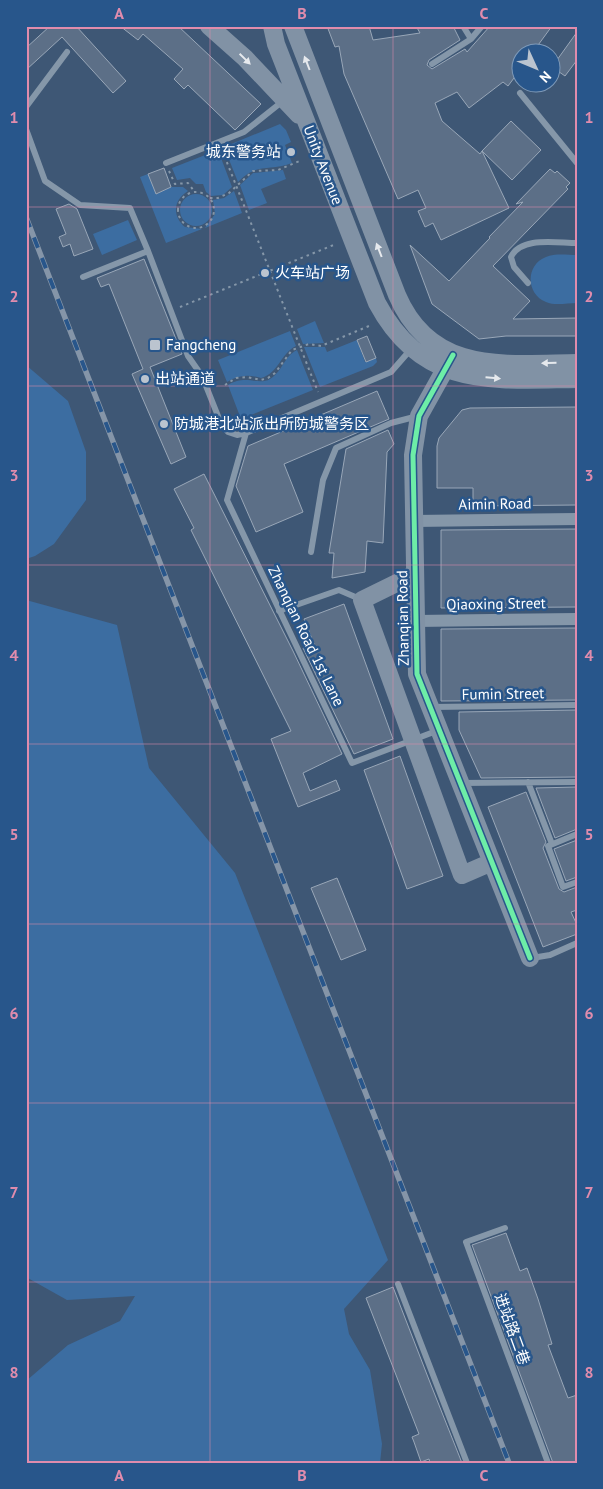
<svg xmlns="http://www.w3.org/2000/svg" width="603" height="1489" font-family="'PT Sans','Noto Sans SC',sans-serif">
<rect width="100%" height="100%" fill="#3e5775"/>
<!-- green -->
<path fill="#3c6da1" d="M280 124 286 130 291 142 285 145 292 163C268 172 257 162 238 182L224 147Z
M218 150 232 187 223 195 211 196 206 192 203 184H196L190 178 177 180 172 168Z
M283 170 286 179 261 189 267 203 249 210 240 185 253 173Z
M148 174 156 194 171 187H183L188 191C173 200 172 216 185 227L202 229 166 243 140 177Z
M234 191 242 213 205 228 215 214 213 200 224 198Z
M180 210a16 16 0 1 1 32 0a16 16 0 1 1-32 0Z
M128 220 137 240 102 255 93 234Z
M577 255V303C567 303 555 306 546 302 526 294 525 265 546 257 555 253 567 255 577 255Z
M315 321 324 343 303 344 297 329Z
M290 331 296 346C280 354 279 373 261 378 248 374 238 375 227 382L218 360Z
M357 340 365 362 376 358 377 362 373 366 320 387 304 347H325L327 352Z
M297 350 313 390 241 419 228 385C246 374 258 386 270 379 283 371 284 356 297 350Z
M26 365 68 401 86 452V500L54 544 35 556 26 559Z
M26 600 117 625 149 768 235 873 388 1260 344 1309 349 1334 370 1370 382 1444 380 1463H26V1381L68 1345 120 1321 135 1296 67 1300 26 1277Z"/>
<!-- building -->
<path fill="#5c6f87" stroke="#99a7b8" d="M50 26H76L126 81 113 93 62 37 26 70V48Z
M120 26H178L261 104 235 130 188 85 184 89 174 79 183 69 143 34 138 40Z
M327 26H369L373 40 420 33 416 26H453L460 40 429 60 427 65 432 69 465 49 467 52 490 26H552L533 52H520V70L508 86 503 82 469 108 457 92 435 103 442 121 480 154 482 151 509 208 441 240 433 223 425 227 418 211 426 208 418 190 398 199 344 74 339 46 335 47Z
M577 32V60L565 76 552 67Z
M511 121 541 150 512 180 482 151Z
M164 168 171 187 156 194 148 174Z
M550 169 555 173 557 171 570 183 566 187 568 189 493 266 530 301 513 319 577 318V336H506L479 339 432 304 410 245 449 281 490 238 489 237 523 202 516 204Z
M69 204 77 209 93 249 74 256 70 244 63 247 59 237 66 234 56 209Z
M144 259 182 354 150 367 186 457 171 464 132 374 143 369 109 284 101 287 97 278Z
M367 336 376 358 366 362 357 340Z
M377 391 389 419 284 464 303 512 256 532 236 486 248 446Z
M577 407V505L473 506V488H437V446L439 438 462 410 470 408Z
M388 430 394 444 387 452 383 543 367 541 365 572 332 578 334 553H329L346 449Z
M204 474 293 651 342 754 303 773 310 791 336 780 340 790 298 807 271 739 291 731 191 530 194 528 174 489Z
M577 529V607L441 608V530Z
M344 604 393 739 354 754 303 648 314 644 304 619Z
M577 628V700L441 701V629Z
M577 710V777L481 778 459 730V712Z
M400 756 443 876 407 889 364 770Z
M577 787V829L555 838 536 788Z
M526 792 546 842 543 848 559 889 564 892 577 887V910L571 912 577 925V934L543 947 488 807Z
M577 840V877L566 881 554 849Z
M337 878 366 950 341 960 311 888Z
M506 1233 520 1271 527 1268 538 1299 552 1344 548 1345 568 1398 577 1395V1463H553L472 1245Z
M393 1287 431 1385 462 1463H430L429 1459 421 1462 414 1442 412 1437 419 1434 366 1298Z"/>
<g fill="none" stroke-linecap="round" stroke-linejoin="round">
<!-- path -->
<path stroke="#8597a9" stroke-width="2" stroke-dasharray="2.5 4" stroke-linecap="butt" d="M222 150 318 392
M169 171 175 184 188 183 194 191
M178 210a18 18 0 1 1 36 0a18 18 0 1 1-36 0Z
M210 198H218L229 193 253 171 278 170 302 160
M180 307 336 244
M225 385 236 378 247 377 261 380 268 378 275 373 292 350 309 344 321 346 369 326"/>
<!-- lane -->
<path stroke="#8597a9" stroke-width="6" d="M463 26 471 39
M432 64 471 39 482 26
M520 93 577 163
M26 107 67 52
M26 129 45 181 80 205 130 208 148 251
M166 163 244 132 283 101
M83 277 148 251 188 356 202 376 222 426 228 432 237 435 246 433 391 372 412 348
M528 283 514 267 511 257C521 236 556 243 577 243
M246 433 227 500 352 763 439 730
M311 552 323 480 336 448 391 423 418 416
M279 611 339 590 360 599
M432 707 577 705
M528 782 552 844
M462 783 577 782
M577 834 548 846 563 887 577 882
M532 958 550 955 577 943
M505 1228 466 1242 548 1463
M398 1284 467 1463"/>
<!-- street -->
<path stroke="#8597a9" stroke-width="12" d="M414 521 577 519
M416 621 577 619"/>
<!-- secondary -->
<path stroke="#8192a5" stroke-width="18" d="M209 26 245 58 299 115
M272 26 276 44 377 303C423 389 492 380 577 379
M293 26 397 295C431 375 504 364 577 363
M453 355 419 416 413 455 417 674 530 958
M415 574 362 600 462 875 492 862"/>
<!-- rail casing -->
<g stroke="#8595a8" stroke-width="5.5">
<path id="rail" d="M26 217 509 1463"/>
</g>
<!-- rail -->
<use href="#rail" stroke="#28568b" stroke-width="4" stroke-dasharray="11" stroke-linecap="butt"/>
<!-- cycleway casing -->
<g stroke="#28568b" stroke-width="8">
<path id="cycleway" d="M453 355 419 416 413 455 417 674 530 958"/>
</g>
<!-- cycleway -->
<use href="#cycleway" stroke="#6deda7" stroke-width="5"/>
</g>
<!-- one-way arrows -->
<defs><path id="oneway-solid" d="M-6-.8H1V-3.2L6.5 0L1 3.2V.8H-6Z" transform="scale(1.25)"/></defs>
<g fill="#e6e9ed">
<use href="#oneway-solid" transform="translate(245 59) rotate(44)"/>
<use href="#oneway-solid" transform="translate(307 63) rotate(-111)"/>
<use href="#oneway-solid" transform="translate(379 250) rotate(-111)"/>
<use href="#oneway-solid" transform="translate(549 363) rotate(179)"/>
<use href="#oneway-solid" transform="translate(493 378) rotate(5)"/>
</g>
<!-- grid -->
<path fill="none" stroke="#e08cad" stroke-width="1" stroke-opacity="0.55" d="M210 26V1463M393 26V1463M26 207H577M26 386H577M26 565H577M26 744H577M26 924H577M26 1103H577M26 1282H577"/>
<!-- markers -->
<g fill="#bbc4cf" stroke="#28568b" stroke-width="2">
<circle cx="291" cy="152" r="5"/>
<circle cx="265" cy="273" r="5"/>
<rect x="149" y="339" width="12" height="12" rx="2.5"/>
<circle cx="145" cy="379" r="5"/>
<circle cx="164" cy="424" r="5"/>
</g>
<g text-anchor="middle" stroke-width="5" stroke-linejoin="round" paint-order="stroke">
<!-- poi labels -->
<g font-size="15" fill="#fff" stroke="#28568b" text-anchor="start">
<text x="281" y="157" text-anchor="end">城东警务站</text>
<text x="275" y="278">火车站广场</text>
<text x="166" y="350">Fangcheng</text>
<text x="155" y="384">出站通道</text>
<text x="174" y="429">防城港北站派出所防城警务区</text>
</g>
<!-- street labels -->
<g font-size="15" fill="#fff" stroke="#28568b">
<text transform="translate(323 165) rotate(69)" y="5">Unity Avenue</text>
<text transform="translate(495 504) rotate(-1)" y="5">Aimin Road</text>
<text transform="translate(496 604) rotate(-1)" y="5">Qiaoxing Street</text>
<text transform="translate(403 618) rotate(-91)" y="5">Zhanqian Road</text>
<text transform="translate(306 636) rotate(64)" y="5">Zhanqian Road 1st Lane</text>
<text transform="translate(503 694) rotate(-1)" y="5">Fumin Street</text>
<text transform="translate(512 1329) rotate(70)" y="5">进站路二巷</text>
</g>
</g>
<!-- border -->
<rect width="603" height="1489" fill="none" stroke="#28568b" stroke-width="55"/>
<!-- north arrow -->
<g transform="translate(536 68) rotate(134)"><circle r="24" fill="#28568b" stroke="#7e9ab9"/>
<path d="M0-4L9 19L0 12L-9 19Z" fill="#bbc4cf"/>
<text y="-8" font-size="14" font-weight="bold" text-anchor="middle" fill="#ffffff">N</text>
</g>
<rect x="28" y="28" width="548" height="1434" fill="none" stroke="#e08cad" stroke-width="2"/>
<g font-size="16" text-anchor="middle" font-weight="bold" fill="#e08cad">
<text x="119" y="19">A</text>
<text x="302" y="19">B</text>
<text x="484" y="19">C</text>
<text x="14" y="123">1</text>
<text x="589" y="123">1</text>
<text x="14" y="302">2</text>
<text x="589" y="302">2</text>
<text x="14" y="481">3</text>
<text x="589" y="481">3</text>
<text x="14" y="661">4</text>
<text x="589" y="661">4</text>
<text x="14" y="840">5</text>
<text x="589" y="840">5</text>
<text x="14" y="1019">6</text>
<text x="589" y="1019">6</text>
<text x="14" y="1198">7</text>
<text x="589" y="1198">7</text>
<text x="14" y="1378">8</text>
<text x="589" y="1378">8</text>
<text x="119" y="1481">A</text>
<text x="302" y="1481">B</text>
<text x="484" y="1481">C</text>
</g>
</svg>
